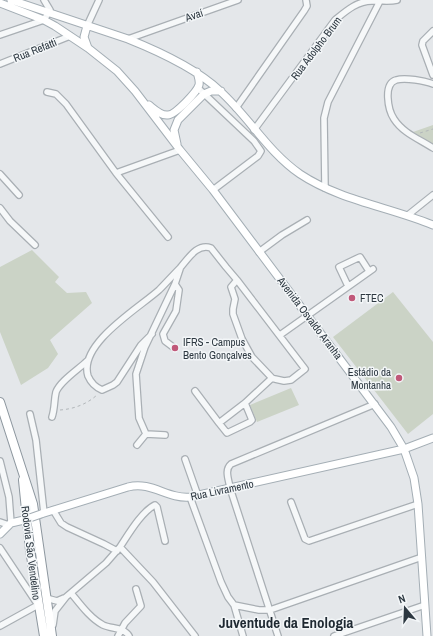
<svg xmlns="http://www.w3.org/2000/svg" width="433" height="636" font-family="'Archivo Narrow',sans-serif">
<rect width="100%" height="100%" fill="#e4e7ea"/>
<!-- green -->
<path fill="#cbd3c6" d="M433 125V144L413 132Z
M32 250 59 277 55 282 67 293 86 292 92 303 50 340 58 354 48 368 21 385 0 332V267Z
M393 292 433 342V414L408 434 333 337Z
M291 388 299 405 257 422 250 405Z"/>
<g fill="none" stroke-linecap="round" stroke-linejoin="round">
<!-- minor casing -->
<g stroke="#a9afb4" stroke-width="8">
<path id="minor" d="M87 26 99 0
M433 31 423 41 422 45 433 75
M0 35 44 20 50 10 44 0
M128 39 238 0
M0 64 70 36
M433 84C425 81 405 77 396 80 383 84 388 110 394 119 403 133 419 139 433 148
M198 88 254 141 261 151 258 156 213 190
M47 92 56 94 66 104 116 173 168 237
M236 108 304 11 307 6 306 0
M254 130 335 20C346 11 357 1 372 1 380 0 389 2 397 0
M116 173 180 150
M0 174 19 195
M325 188 324 118 328 102 380 1
M0 208 10 221 35 245
M408 215 433 195
M259 252 282 235 307 220
M237 280 305 369 291 380 284 381 275 379 272 378 252 357 242 339 233 314V309L235 299 231 287Z
M348 286 339 267 360 257 369 271
M152 334 141 345 117 382 113 385 102 390C95 387 91 383 88 376 78 344 139 308 159 290 166 283 173 275 180 268 188 259 197 243 211 248L226 267 237 280
M280 335 373 269
M173 347 165 341 163 334 176 311 179 290 175 284
M195 391 219 423 245 403 272 378
M30 414 36 440 44 513
M52 417C55 408 54 400 56 392 60 381 79 369 87 361
M219 423 227 433 250 422 252 420 245 403
M165 435 146 434 139 418 136 374 145 347 175 284 180 269
M137 445 146 434
M185 459 198 496
M0 461 9 497 11 523
M190 497 221 582 228 597 234 605 243 636
M291 502 305 539 309 541 418 504
M53 510 61 523 67 527 104 544 117 551
M0 522 9 525
M120 547C128 535 142 511 155 505L157 507 165 541
M0 548 38 605 0 626
M71 593C80 604 90 618 103 625 111 629 124 627 129 636
M46 598 57 601 64 598
M234 605 259 610H270L422 557
M53 625 55 611 66 597 106 563 120 547 153 582 195 636
M118 636 125 623 141 606 136 589
M278 636 230 488C229 480 224 470 231 464L375 404
M334 636 425 605"/>
</g>
<!-- major casing -->
<g stroke="#a4aeb5" stroke-width="9">
<path id="major" d="M11 0 128 39C158 51 197 69 220 91 249 117 267 151 300 174 339 200 389 207 433 225
M0 3 44 20 55 26 88 48 117 71 135 91 180 150 213 190 391 427 404 449 414 478 418 504 427 636
M87 26 84 37 88 48
M149 105C154 109 161 116 168 115 175 115 197 92 199 85 200 81 198 76 197 72
M177 144 174 130 178 120 204 94 211 91H221
M41 514 128 487C152 481 167 499 190 497L404 449 433 438
M0 534 11 523 24 520"/>
</g>
<!-- highway casing -->
<g stroke="#8d979f" stroke-width="10">
<path id="highway" d="M0 402 33 504 52 636
M23 480 30 550 44 636"/>
</g>
<!-- path -->
<path stroke="#b2b7ba" stroke-width="1" stroke-dasharray="3 3" stroke-linecap="butt" d="M420 133 433 129
M60 410C74 409 87 404 97 395"/>
<!-- minor -->
<use href="#minor" stroke="#f6f8f9" stroke-width="5.5"/>
<!-- major -->
<use href="#major" stroke="#fff" stroke-width="7"/>
<!-- highway -->
<use href="#highway" stroke="#fff" stroke-width="8"/>
<!-- major-bridge casing -->
<g stroke="#a4aeb5" stroke-width="9" stroke-linecap="butt">
<path id="major-bridge" d="M24 520 41 514"/>
</g>
<!-- major-bridge -->
<use href="#major-bridge" stroke="#fff" stroke-width="7"/>
</g>
<!-- markers -->
<g fill="#c05879" stroke="#f3f6f8" stroke-width="1.5">
<circle cx="352" cy="298" r="4"/>
<circle cx="175" cy="348" r="4"/>
<circle cx="399" cy="378" r="4"/>
</g>
<g text-anchor="middle" stroke-width="3" stroke-linejoin="round" paint-order="stroke">
<!-- street labels -->
<g font-size="11" fill="#2d3841" stroke="#f3f6f8">
<text transform="translate(194 15) rotate(-19)" y="4">Avaí</text>
<text transform="translate(316 48) rotate(-53)" y="4">Rua Adolpho Brum</text>
<text transform="translate(35 50) rotate(-22)" y="4">Rua Refatti</text>
<text transform="translate(310 318) rotate(53)" y="4">Avenida Osvaldo Aranha</text>
<text transform="translate(222 490) rotate(-12)" y="4">Rua Livramento</text>
<text transform="translate(31 553) rotate(83)" y="4">Rodovia São Vendelino</text>
</g>
<!-- poi labels -->
<g font-size="11" fill="#2d3841" stroke="#f3f6f8" text-anchor="start">
<text x="360" y="302">FTEC</text>
<text x="183" y="346">IFRS - Campus<tspan x="183" dy="13">Bento Gonçalves</tspan></text>
<text x="391" y="376" text-anchor="end">Estádio da<tspan x="391" dy="13">Montanha</tspan></text>
</g>
<!-- district labels -->
<g font-size="15" font-weight="bold" fill="#1f2932" stroke="#f3f6f8">
<text x="286" y="628">Juventude da Enologia</text>
</g>
</g>
<!-- north arrow -->
<g transform="translate(405 608) rotate(341)" stroke="#f3f6f8" stroke-width="3" paint-order="stroke">
<path d="M0-3L7 15L0 10L-7 15Z" fill="#2d3841"/>
<text y="-6" font-size="11" font-weight="bold" text-anchor="middle" fill="#2d3841">N</text>
</g>
</svg>
